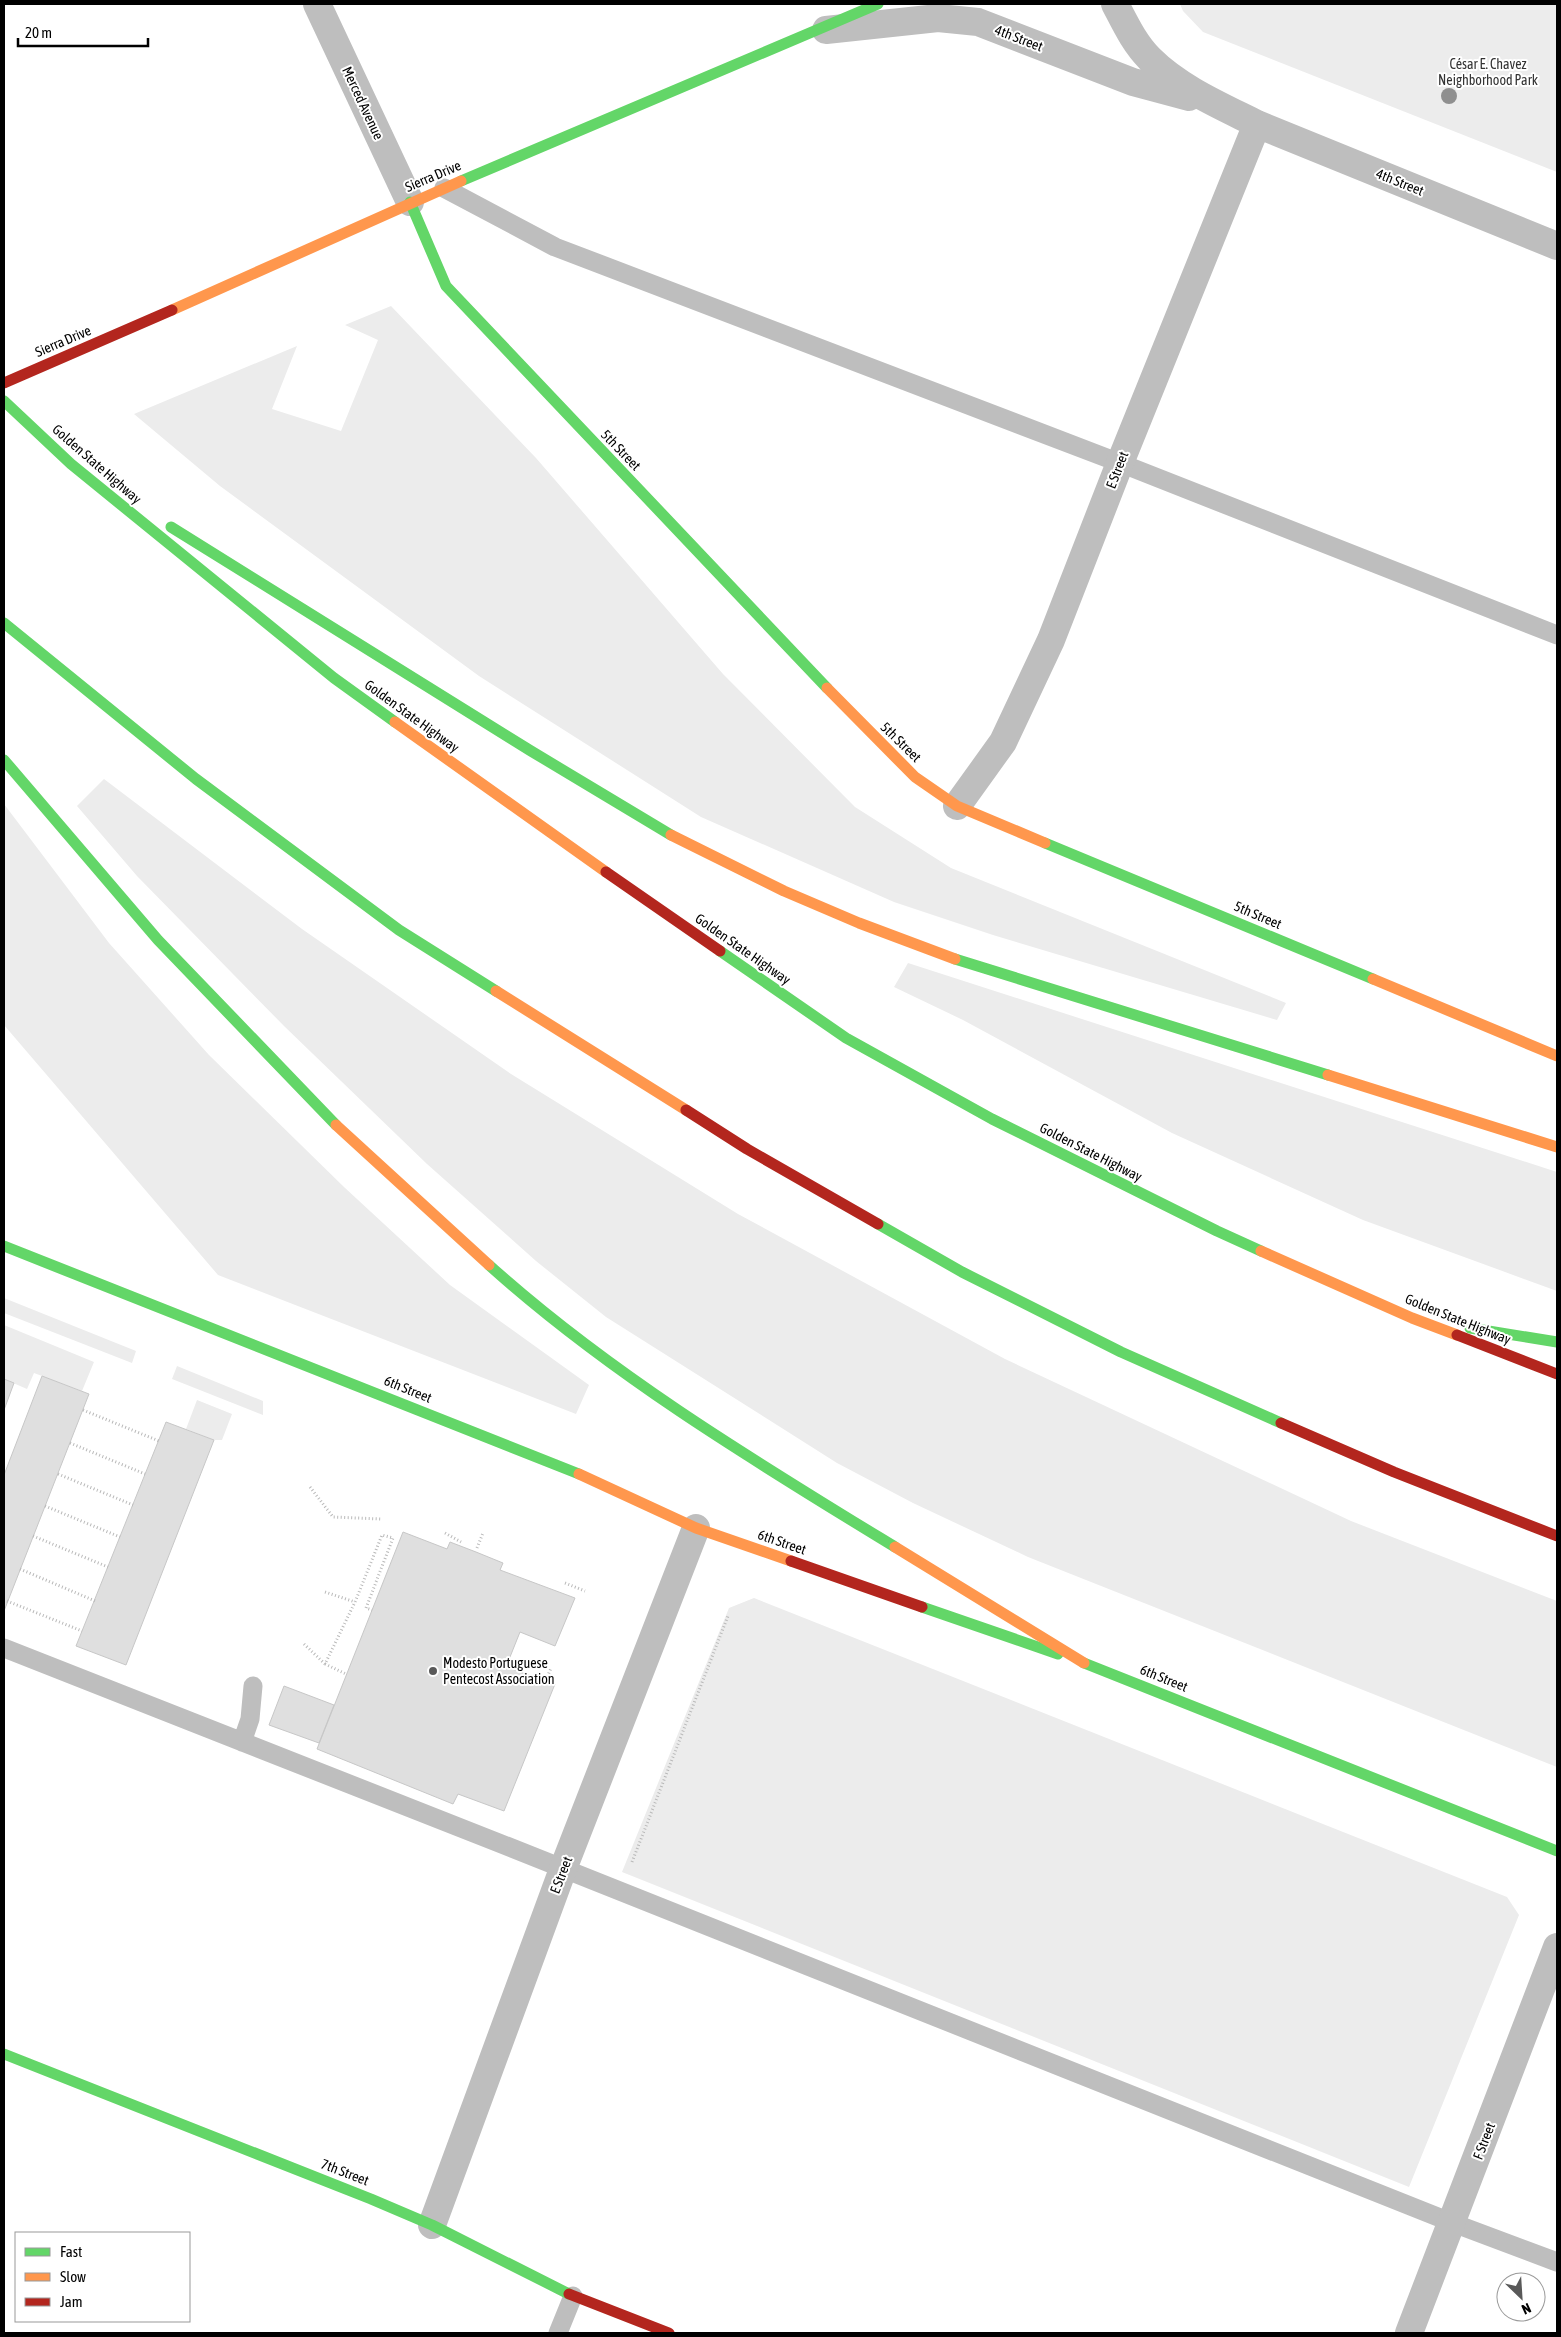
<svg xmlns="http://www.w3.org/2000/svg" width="1561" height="2337" font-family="'Asap Condensed',sans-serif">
<rect width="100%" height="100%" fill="#fff"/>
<!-- green -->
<path fill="#ececec" d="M1180 4H1557V172L1203 32 1183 11Z
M391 306 536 458 723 674 855 807 951 868 1286 1003 1277 1020 993 935 894 902 701 817 479 676 220 486 134 414 297 346 272 409 341 431 378 340 345 325Z
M104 779 302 929 511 1074 738 1214 1005 1359 1351 1521 1557 1601V1767L1028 1557 913 1503 837 1463 606 1317 536 1261 427 1164 284 1026 137 876 77 806Z
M4 804 109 943 209 1055 344 1187 450 1285 589 1385 576 1414 218 1275 4 1025Z
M908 963 1557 1172V1291L1363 1220 1172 1133 963 1020 894 987Z
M4 1298 136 1351 132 1363 4 1313Z
M4 1325 94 1362 82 1391 34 1373 27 1389 4 1379Z
M177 1366 263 1401V1415L172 1379Z
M197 1400 232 1414 222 1440H214L186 1429Z
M754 1598 1507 1897 1519 1915 1409 2187 622 1872 729 1608Z"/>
<!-- building -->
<path fill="#dfdfdf" stroke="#c7c7c7" d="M42 1376 89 1394 4 1611V1475Z
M4 1379 14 1383 4 1410Z
M166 1422 214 1440 126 1665 76 1646Z
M403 1532 447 1549 450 1542 476 1552 503 1563 500 1570 575 1598 555 1646 520 1632 506 1667 555 1684 504 1811 458 1794 453 1804 317 1749Z
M284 1686 334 1705 319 1743 269 1725Z"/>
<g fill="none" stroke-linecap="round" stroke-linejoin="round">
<!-- path -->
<path stroke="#b9b9b9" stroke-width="3" stroke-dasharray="1 2.5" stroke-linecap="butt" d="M83 1410 159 1441
M70 1443 145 1474
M58 1474 133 1505
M310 1487 333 1517 381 1519
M45 1506 120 1537
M445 1533 461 1542
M33 1536 108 1567
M477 1548 483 1533
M20 1569 95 1601
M565 1583 585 1591
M325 1592 355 1602
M7 1601 82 1631
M304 1644 325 1664 355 1602 382 1535 393 1538 366 1608 372 1610
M325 1664 346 1674
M546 1680 551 1668
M632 1862 728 1616"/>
<!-- lane -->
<path stroke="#bebebe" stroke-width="19" d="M444 188 555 247 1120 463 1557 635
M4 1648 499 1843 1453 2223 1557 2262
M242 1742 250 1719 253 1686
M558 2333 573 2296"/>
<!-- street -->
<path stroke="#bebebe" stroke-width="28" d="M317 4 410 202
M1115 4C1125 23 1134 43 1150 59 1179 88 1221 106 1257 124L1557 246
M826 30 938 18 978 22 1133 82 1189 97
M957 806 1003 742 1051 640 1120 463 1257 124
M432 2225 563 1869 696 1528
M1409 2333 1557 1947"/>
<!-- fast -->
<path stroke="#63d668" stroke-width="11" d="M461 181 878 4
M410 202 446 286 827 688
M4 401 71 464 334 678 395 722
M171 527 531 751 671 835
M4 623 196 779 399 930 496 991
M4 760 158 940 336 1125
M1045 843 1373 979
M720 951 846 1038 992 1119 1217 1231 1261 1251
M955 959 1328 1075
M878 1224 962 1272 1121 1352 1281 1423
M4 1246 579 1474
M489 1265C610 1374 756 1462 895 1547
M1470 1328 1557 1342
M922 1607 1058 1654
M1084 1663 1557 1851
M4 2054 371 2199 432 2225 569 2294"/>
<!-- slow -->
<path stroke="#ff974d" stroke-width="11" d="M172 310 461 181
M827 688 915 777 957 806 1045 843
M395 722 606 872
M671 835 784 891 859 923 955 959
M1373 979 1557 1056
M496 991 686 1110
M1328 1075 1557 1147
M336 1125 489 1265
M1261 1251 1412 1318 1457 1335
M579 1474 696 1528 791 1561
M895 1547 1084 1663"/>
<!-- jam -->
<path stroke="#b3261e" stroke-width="11" d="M4 383 172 310
M606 872 720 951
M686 1110 747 1149 878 1224
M1457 1335 1557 1374
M1281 1423 1394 1472 1557 1536
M791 1561 922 1607
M569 2294 669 2333"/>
</g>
<!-- trees -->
<circle fill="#8f8f8f" cx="1449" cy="96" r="8"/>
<!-- markers -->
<circle fill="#595959" stroke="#fff" stroke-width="2" cx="433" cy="1671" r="5"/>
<g text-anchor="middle" stroke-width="4" stroke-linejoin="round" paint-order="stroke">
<!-- street labels -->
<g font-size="14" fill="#000" stroke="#fff">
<text transform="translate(1019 38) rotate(21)" y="5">4th Street</text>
<text transform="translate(363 103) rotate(65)" y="5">Merced Avenue</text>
<text transform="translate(433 176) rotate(-23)" y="5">Sierra Drive</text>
<text transform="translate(1400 182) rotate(22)" y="5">4th Street</text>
<text transform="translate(63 341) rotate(-23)" y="5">Sierra Drive</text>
<text transform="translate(621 450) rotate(46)" y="5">5th Street</text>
<text transform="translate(97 464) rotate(41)" y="5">Golden State Highway</text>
<text transform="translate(1117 470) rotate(-69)" y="5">E Street</text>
<text transform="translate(412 716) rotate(36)" y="5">Golden State Highway</text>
<text transform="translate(901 742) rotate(44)" y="5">5th Street</text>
<text transform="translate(1258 915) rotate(23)" y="5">5th Street</text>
<text transform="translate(743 949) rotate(35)" y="5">Golden State Highway</text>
<text transform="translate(1091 1152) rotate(27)" y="5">Golden State Highway</text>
<text transform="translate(1458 1319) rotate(22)" y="5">Golden State Highway</text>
<text transform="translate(408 1389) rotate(22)" y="5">6th Street</text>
<text transform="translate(782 1542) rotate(19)" y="5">6th Street</text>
<text transform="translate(1164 1678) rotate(22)" y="5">6th Street</text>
<text transform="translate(561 1875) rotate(-69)" y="5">E Street</text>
<text transform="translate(1484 2141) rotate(-69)" y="5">F Street</text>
<text transform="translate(345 2172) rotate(21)" y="5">7th Street</text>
</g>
<!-- park labels -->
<g font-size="14" fill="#333" stroke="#fff">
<text x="1488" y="69">César E. Chavez<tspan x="1488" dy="16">Neighborhood Park</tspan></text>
</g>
<!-- poi labels -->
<g font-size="14" fill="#000" stroke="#fff" text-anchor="start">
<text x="443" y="1668">Modesto Portuguese<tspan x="443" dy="16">Pentecost Association</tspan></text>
</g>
</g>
<!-- border -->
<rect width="1561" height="2337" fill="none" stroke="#000000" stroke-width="10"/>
<!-- legend -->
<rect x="15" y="2232" width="175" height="90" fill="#ffffff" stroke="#999999"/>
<rect x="25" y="2248" width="25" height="8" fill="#63d668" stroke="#999999"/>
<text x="60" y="2257" font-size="15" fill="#000000">Fast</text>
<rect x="25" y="2273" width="25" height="8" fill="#ff974d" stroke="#999999"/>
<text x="60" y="2282" font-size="15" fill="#000000">Slow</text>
<rect x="25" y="2298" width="25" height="8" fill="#b3261e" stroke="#999999"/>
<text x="60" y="2307" font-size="15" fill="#000000">Jam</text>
<!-- north arrow -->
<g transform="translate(1521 2297) rotate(155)"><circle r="24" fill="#ffffff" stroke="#999999"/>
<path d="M0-4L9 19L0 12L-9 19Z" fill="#595959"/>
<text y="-8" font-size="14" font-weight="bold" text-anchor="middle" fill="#000000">N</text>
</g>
<!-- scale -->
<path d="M18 38v8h130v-8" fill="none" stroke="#000000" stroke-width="2.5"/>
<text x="25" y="38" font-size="15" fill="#000000" stroke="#ffffff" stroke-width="4" paint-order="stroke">20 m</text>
</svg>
